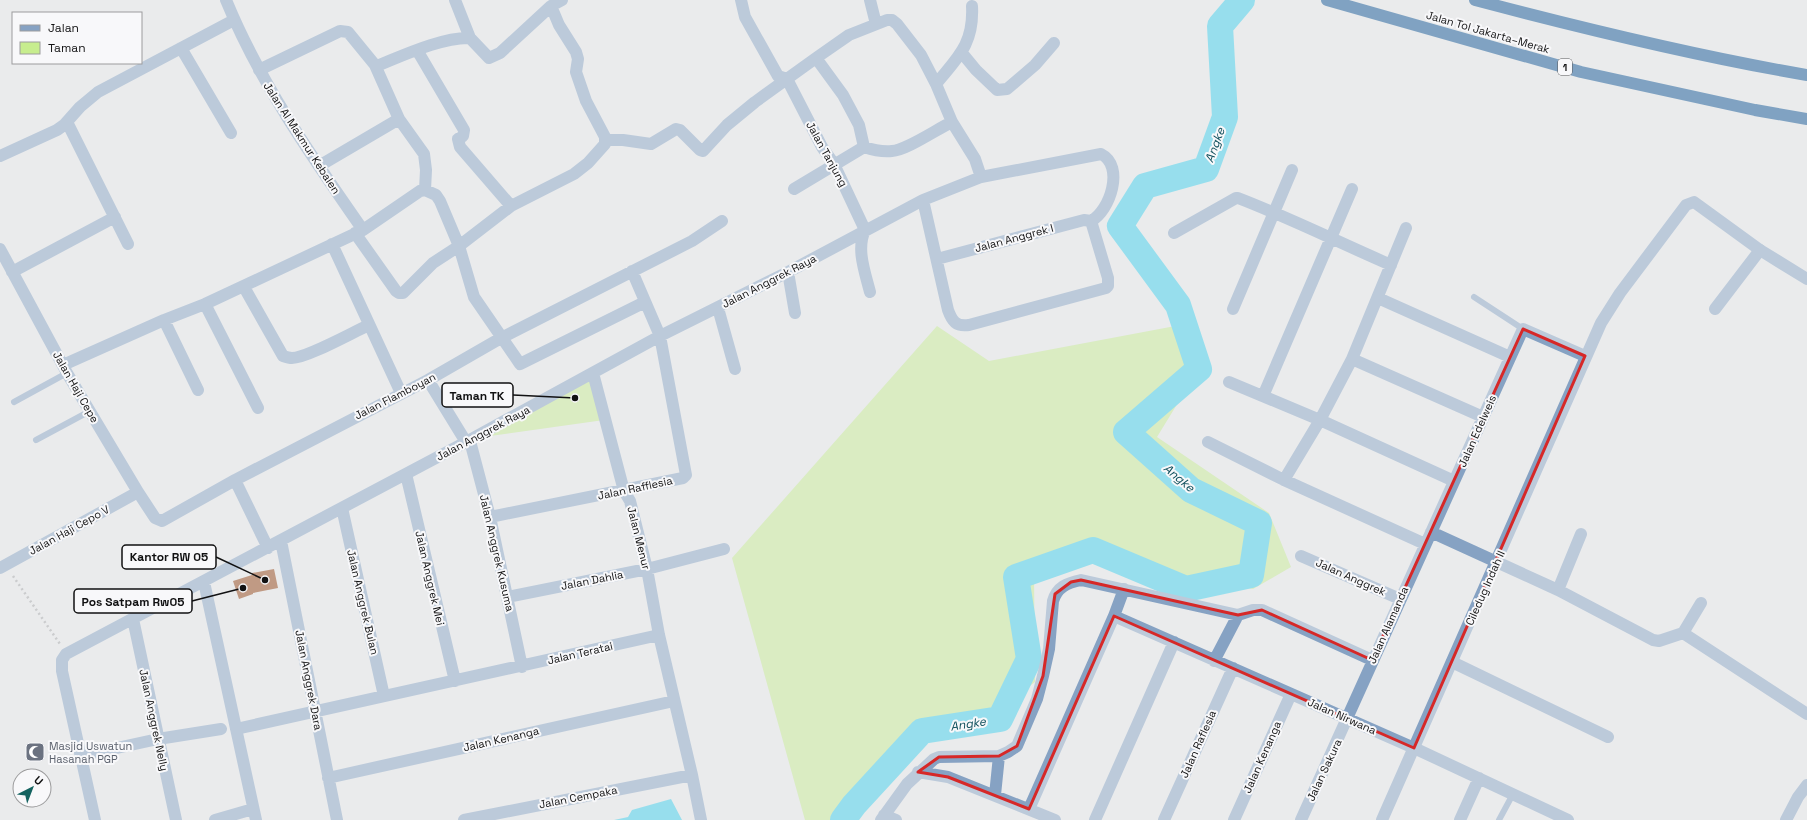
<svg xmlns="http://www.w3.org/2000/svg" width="1807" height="820" font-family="'Space Grotesk',sans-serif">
<rect width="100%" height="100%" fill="#eaebec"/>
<!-- green -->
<path fill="#c7ed8e" d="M1186 324 1203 362 1157 437 1269 513 1291 567 1253 589 1158 571 1087 549 1034 574 1035 682 993 714 923 720 845 820H805L732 558 937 326 989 361Z
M593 377 604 420 476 438Z"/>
<!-- water -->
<path fill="#34cfed" d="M671 799 682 820H614L628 817 632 810Z"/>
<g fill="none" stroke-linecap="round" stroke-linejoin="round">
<!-- river -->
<path stroke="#34cfed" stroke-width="26" d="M843 820 854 805 922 731 1000 719 1029 659 1016 577 1093 550 1186 589 1251 575 1259 523 1191 490 1126 432 1199 369 1178 305 1120 226 1145 186 1206 169 1225 117 1220 26 1242 0"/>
</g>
<!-- building -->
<path fill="#8f3905" d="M274 569 278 588 253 593V594L239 599 233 581 252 575V573Z"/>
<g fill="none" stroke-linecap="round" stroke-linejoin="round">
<!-- path -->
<path stroke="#a6a6a7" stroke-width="2.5" stroke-dasharray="2 3" stroke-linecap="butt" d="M13 576 60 644"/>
<!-- service -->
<path stroke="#86a2c3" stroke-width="6" d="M1474 297 1523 329
M14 402 67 373
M36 440 90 411
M1499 820 1513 794"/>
<!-- minor -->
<path stroke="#86a2c3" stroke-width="12" d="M226 0C260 83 312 157 363 230
M455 0 470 38 489 58 500 53 551 6 562 0
M741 0 745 17 778 76 787 79
M870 0 876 24
M181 48 231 133
M417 50 464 130 463 136 458 139 460 147 511 206
M962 53 976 70 997 90 1007 89 1035 65 1054 43
M816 58 843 95 859 125 864 147
M375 65H379C404 55 443 37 470 38
M259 70 340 31 348 32 375 65 399 119 424 154 426 170 425 190
M787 79 822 147 834 164 865 230C856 249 865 272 870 292
M936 84C958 57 974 44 972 6
M67 122 128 244
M606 140H623L651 144 676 129 680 130 700 150 703 151 727 125 755 102 816 58 849 35 887 20H892L897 24 921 55 936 84 952 122 975 159 981 177
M0 156 57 130 64 125 80 107 98 92 234 20
M319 166 399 119
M794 189 864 147C873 150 882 152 892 151 907 150 937 129 952 122
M923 200 948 310C952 321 956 327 969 325L1106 288 1108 286V278L1091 221
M355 233 396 291 399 293H403L433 263 459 246 511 206 574 174 588 163 605 144V137L586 101 576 72 578 59 576 52 559 25 551 6
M1174 233 1236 198H1238C1290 218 1340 243 1391 265
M332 244 401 393
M0 249 67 373 138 492 155 518 162 521 235 480 428 380 501 338 692 241 722 221
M937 259 1084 220 1091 221
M12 272 115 217
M788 272 795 313
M244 287 283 356C286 357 289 358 292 358 307 358 353 332 369 325
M1378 298 1510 357
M205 304 258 408
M718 308 735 369
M1233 309 1292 170
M1715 309 1760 250
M164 320 198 390
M1352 359 1483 417
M63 365 164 320 205 304 363 230 420 191 425 190 436 195 440 201 459 246 474 297 520 364 645 302
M593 373 624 491 630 501 647 569 659 635 692 775 701 820
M428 380 466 442
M1229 382 1320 420 1454 481
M1263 396 1352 189
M470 441 490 517 522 667
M1208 442 1284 480 1425 544
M406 474 455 681
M235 480 268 548
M1284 480 1320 420 1352 359 1406 228
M342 508 384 696
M490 517 683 478 686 475 660 336 632 271
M1431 532 1558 590 1653 640 1659 641 1683 633 1701 603
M281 541 337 820
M1301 556 1400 599
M0 568 138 492
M204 582 256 820
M1558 590 1581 534
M507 597 647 569 724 549
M1114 616 1414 748 1568 820
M133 619 176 820
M1683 633 1807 714
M1214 661 1238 615 1253 610H1262L1372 660
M1452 662 1608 737
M236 729 659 635
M80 756 158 739 221 729
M918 772 948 777 1055 820
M328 778 674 701
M995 795 999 756
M1029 809 1114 616 1124 589
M884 815 896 820
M95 820 62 671V660L66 654 466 442 660 336 788 272 923 200 981 177 1101 154C1125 166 1110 211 1091 221
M215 820 253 809
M464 820 692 775
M881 820 907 784 934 759 939 757 999 756 1008 752 1017 746 1037 699 1043 676 1049 649 1053 601C1057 587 1067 583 1081 580L1238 615
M1095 820 1174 642
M1164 820 1233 668
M1234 820 1291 694
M1301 820 1523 329 1585 356
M1460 820 1479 778
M1786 820 1798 797 1807 785"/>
<!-- tertiary -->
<path stroke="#86a2c3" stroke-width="12" d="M1382 820 1601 323 1620 293 1686 205 1694 202 1760 250 1807 279"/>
<!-- motorway -->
<path stroke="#004b8e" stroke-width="12" d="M1327 0 1581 72 1755 110 1807 119
M1475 0C1585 29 1695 56 1807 75"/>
</g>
<!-- marked area -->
<path d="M0 0H1807V820H0ZM1523 329 1585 356 1414 748 1114 616 1029 809 948 777 918 772 939 757 999 756 1017 746 1043 676 1055 594 1071 582 1081 580 1238 615 1262 610 1372 660Z" fill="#eaebec" fill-opacity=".55" fill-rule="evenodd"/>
<path fill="none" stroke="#d62828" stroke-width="3" stroke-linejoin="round" d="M1523 329 1585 356 1414 748 1114 616 1029 809 948 777 918 772 939 757 999 756 1017 746 1043 676 1055 594 1071 582 1081 580 1238 615 1262 610 1372 660Z"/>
<!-- icons -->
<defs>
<g id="mosque-square" transform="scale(1)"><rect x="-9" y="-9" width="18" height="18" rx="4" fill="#6b7280" stroke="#f8f8fa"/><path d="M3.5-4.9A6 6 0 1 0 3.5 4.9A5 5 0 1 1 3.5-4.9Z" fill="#fff"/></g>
</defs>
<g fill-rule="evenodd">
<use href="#mosque-square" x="35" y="752"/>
</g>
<g text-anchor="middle" stroke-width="4" stroke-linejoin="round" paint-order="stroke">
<!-- shield labels -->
<rect fill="#f8f8fa" stroke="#565658" stroke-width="1" x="1558" y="59" width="14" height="16" rx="3"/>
<g font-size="10" font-weight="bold" fill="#111112">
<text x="1565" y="71">1</text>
</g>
<!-- street labels -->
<g font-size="11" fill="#111112" stroke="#f8f8fa">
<text transform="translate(1488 32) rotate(16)" y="4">Jalan Tol Jakarta–Merak</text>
<text transform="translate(302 138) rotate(57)" y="4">Jalan Al Makmur Kebalen</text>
<text transform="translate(827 154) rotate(61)" y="4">Jalan Tanjung</text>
<text transform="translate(1014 238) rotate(-15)" y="4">Jalan Anggrek I</text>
<text transform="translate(769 281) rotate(-27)" y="4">Jalan Anggrek Raya</text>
<text transform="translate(76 387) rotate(60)" y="4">Jalan Haji Cepe</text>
<text transform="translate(395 396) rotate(-27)" y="4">Jalan Flamboyan</text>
<text transform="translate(1477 431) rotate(-66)" y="4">Jalan Edelweis</text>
<text transform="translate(483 433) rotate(-28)" y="4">Jalan Anggrek Raya</text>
<text transform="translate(635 488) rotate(-12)" y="4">Jalan Rafflesia</text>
<text transform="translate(69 530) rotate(-29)" y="4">Jalan Haji Cepo V</text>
<text transform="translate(639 538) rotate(76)" y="4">Jalan Menur</text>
<text transform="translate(497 553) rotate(77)" y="4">Jalan Anggrek Kusuma</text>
<text transform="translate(1351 577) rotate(24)" y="4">Jalan Anggrek</text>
<text transform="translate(430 578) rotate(77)" y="4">Jalan Anggrek Mei</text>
<text transform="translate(592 580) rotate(-11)" y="4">Jalan Dahlia</text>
<text transform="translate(1485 588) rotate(-66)" y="4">Ciledug Indah II</text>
<text transform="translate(363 602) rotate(77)" y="4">Jalan Anggrek Bulan</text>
<text transform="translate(1388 625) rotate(-66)" y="4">Jalan Alamanda</text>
<text transform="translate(580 653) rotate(-13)" y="4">Jalan Teratai</text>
<text transform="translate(309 680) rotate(79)" y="4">Jalan Anggrek Dara</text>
<text transform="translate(1342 716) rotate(24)" y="4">Jalan Nirwana</text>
<text transform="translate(154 720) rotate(78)" y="4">Jalan Anggrek Nelly</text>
<text transform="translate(501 739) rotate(-13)" y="4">Jalan Kenanga</text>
<text transform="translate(1198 744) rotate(-66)" y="4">Jalan Raflesia</text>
<text transform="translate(1262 757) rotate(-66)" y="4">Jalan Kenanga</text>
<text transform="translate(1324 770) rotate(-65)" y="4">Jalan Sakura</text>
<text transform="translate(578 797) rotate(-11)" y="4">Jalan Cempaka</text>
</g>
<!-- worship labels -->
<g font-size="11" fill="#5b616d" stroke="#f8f8fa" text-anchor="start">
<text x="49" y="750">Masjid Uswatun<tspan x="49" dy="13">Hasanah PGP</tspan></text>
</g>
<!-- water labels -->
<g font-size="12" font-style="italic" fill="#0a4b58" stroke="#f8f8fa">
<text transform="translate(1215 145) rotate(-70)" y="4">Angke</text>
<text transform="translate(1179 478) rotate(40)" y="4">Angke</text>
<text transform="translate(968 724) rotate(-9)" y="4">Angke</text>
</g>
</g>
<!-- callouts -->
<path fill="none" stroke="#111112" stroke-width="1.5" d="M575 398L513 395M265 580L216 557M243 588L192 601"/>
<g fill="#111112" stroke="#f8f8fa" stroke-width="1.5">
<circle cx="575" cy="398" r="4"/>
<circle cx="265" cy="580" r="4"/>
<circle cx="243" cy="588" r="4"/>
</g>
<g fill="#f8f8fa" stroke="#111112" stroke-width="1.5">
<rect x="442" y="383" width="71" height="24" rx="4"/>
<rect x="122" y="545" width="94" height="24" rx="4"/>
<rect x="74" y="589" width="118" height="24" rx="4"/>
</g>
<g font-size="12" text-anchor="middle" font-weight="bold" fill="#111112">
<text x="477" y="400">Taman TK</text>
<text x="169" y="561">Kantor RW 05</text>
<text x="133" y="606">Pos Satpam Rw05</text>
</g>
<!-- legend -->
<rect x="12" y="12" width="130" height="52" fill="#f8f8fa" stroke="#9c9c9d"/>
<rect x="20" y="25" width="20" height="6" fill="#86a2c3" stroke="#9c9c9d"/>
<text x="48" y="32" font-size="12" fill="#111112">Jalan</text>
<rect x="20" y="42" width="20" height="12" fill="#c7ed8e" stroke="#9c9c9d"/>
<text x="48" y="52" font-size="12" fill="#111112">Taman</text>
<!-- north arrow -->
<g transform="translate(32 788) rotate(42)"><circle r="19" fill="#f8f8fa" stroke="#9c9c9d"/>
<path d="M0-3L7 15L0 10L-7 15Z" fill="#146360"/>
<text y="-6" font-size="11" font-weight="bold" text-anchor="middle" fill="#111112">U</text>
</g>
</svg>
